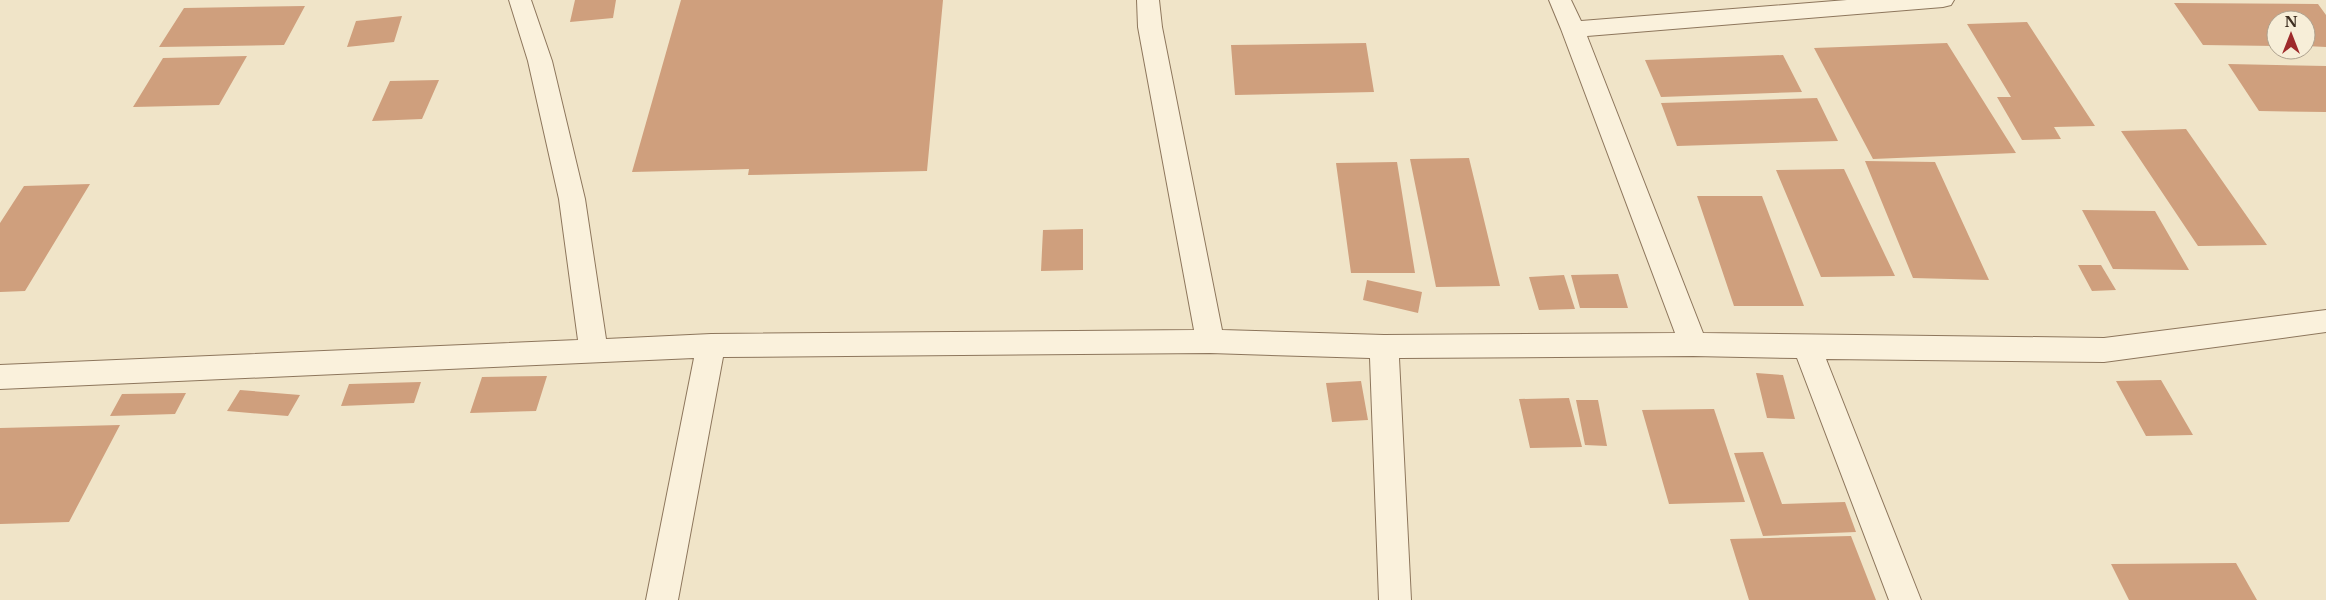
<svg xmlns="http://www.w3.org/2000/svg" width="2326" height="600" font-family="'Libre Baskerville',serif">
<rect width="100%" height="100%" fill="#f0e4c8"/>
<!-- building -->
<path fill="#cf9f7d" d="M575 0H616L613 18 570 22Z
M681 0H943L927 171 748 175 749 169 632 172Z
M2174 3 2318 4 2326 15V47L2306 46V20H2276V46L2203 45Z
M305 6 284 45 159 47 184 8Z
M402 16 394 42 347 47 356 21Z
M2027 22 2095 126 2054 127 2061 139 2022 140 1997 97H2011L1967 24Z
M1366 43 1374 92 1235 95 1231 45Z
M1947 43 2016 153 1873 159 1814 48Z
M1783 55 1802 92 1661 97 1645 60Z
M247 56 219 105 133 107 163 58Z
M2228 64 2326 66V112L2259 111Z
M439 80 422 119 372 121 390 81Z
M1817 98 1838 141 1677 146 1661 103Z
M2186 129 2267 245 2198 246 2121 131Z
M1469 158 1500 286 1436 287 1410 159Z
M1865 161 1935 162 1989 280 1913 278Z
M1397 162 1415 273H1351L1336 163Z
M1844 169 1895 276 1821 277 1776 170Z
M90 184 25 291 0 292V223L24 186Z
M1697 196H1762L1804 306H1734Z
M2082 210 2155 211 2189 270 2113 269Z
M1083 229V270L1041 271 1043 230Z
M2078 265H2101L2116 290 2092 291Z
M1618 274 1628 308H1580L1571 275Z
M1564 275 1575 309 1539 310 1529 277Z
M1367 280 1422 292 1418 313 1363 300Z
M1756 373 1783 375 1795 419 1767 418Z
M547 376 536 411 470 413 482 377Z
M2161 380 2193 435 2146 436 2116 381Z
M1361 381 1368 420 1332 422 1326 383Z
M421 382 414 403 341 406 349 384Z
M240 390 300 395 288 416 227 411Z
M186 393 175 414 110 416 122 394Z
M1569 398 1582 447 1530 448 1519 399Z
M1576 400H1598L1607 446 1585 445Z
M1714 409 1745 502 1669 504 1642 410Z
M120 425 69 522 0 524V428Z
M1763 452 1782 504 1845 502 1856 532 1763 536 1734 453Z
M1851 536 1876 600H1749L1730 539Z
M2236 563 2257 600H2129L2111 564Z"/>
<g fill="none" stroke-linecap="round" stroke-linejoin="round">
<!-- minor casing -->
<g stroke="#8d765c" stroke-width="2">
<path id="minor" d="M509 0H531L552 61 585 199 606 339 711 334 1194 330 1138 27 1137 0H1159L1162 27 1222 330 1384 335 1675 333 1561 29 1549 0H1571L1581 21 1847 0H1954L1951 5 1943 7 1587 36 1703 333 2104 338 2326 310V332L2104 362 1826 359 1921 600H1889L1797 358 1693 356 1399 358 1411 600H1379L1370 358 1210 353 723 357 678 600H646L694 358 0 389V365L578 340 559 199 528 61Z"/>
</g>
<!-- minor -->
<use href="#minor" fill="#faf1dc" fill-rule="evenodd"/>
</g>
<!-- north arrow -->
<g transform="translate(2291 35)"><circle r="24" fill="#f7eed8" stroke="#ada18e"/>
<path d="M0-4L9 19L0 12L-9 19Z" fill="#9e2a2b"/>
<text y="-8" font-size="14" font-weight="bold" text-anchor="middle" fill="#3d2e20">N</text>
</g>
</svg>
